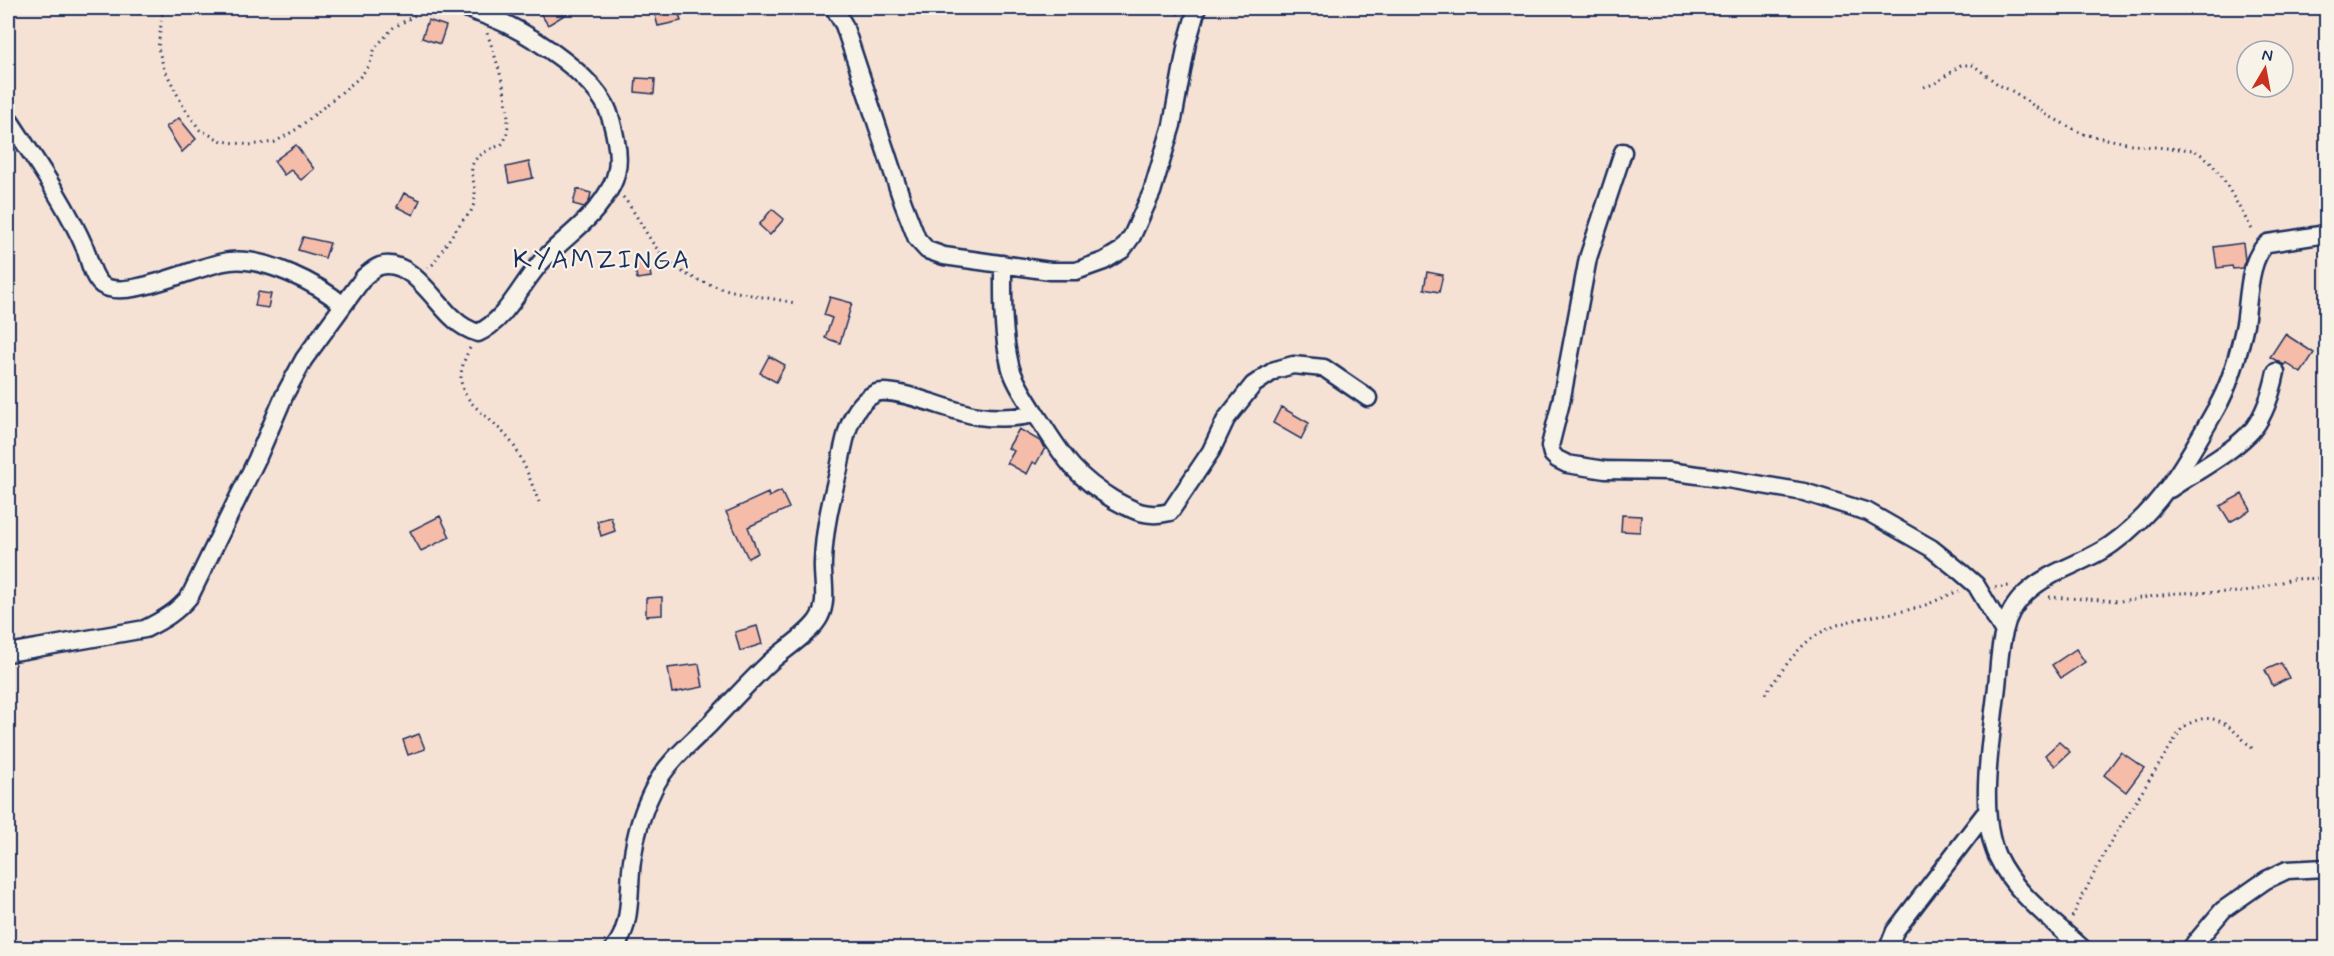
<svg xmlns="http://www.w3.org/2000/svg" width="2334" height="956" font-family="Mynerve,sans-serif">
<rect width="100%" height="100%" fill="#f6e2d5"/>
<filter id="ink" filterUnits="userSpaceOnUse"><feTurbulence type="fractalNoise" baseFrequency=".0167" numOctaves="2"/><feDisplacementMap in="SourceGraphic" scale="12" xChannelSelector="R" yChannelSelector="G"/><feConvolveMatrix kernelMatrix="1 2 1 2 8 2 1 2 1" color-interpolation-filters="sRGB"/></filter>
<g filter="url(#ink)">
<!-- building -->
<path fill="#f4bca9" stroke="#1b2f5e" stroke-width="1.5" d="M549 8H576L548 25 540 13Z
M653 8H677L681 21 658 26Z
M428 20 446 26 440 44 422 38Z
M636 78 655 79 654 94 635 92Z
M179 118 196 139 182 152 166 127Z
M296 145 314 169 301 180 291 170 284 175 274 161Z
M529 162 533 178 509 183 506 167Z
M577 189 591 193 589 202 584 207 573 204Z
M404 193 420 200 413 215 397 207Z
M772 209 784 219 770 235 759 225Z
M303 237 330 243 325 258 298 250Z
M2243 243 2245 260 2242 268 2233 269 2232 266 2217 268 2214 247Z
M648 260 651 277 637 279 634 262Z
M1427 272 1443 275 1439 292 1424 289Z
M258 292 271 294 268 308 255 306Z
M830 297 852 303 840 343 825 338 832 318 824 315Z
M2285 334 2314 353 2301 373 2286 363 2284 365 2270 357Z
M769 356 785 365 776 382 760 373Z
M1281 407 1309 423 1301 439 1273 423Z
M1019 429 1040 441 1045 448 1036 464 1033 462 1027 474 1007 463 1014 451 1008 448Z
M781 491 789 508 748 527 758 553 748 558 726 512 768 493 769 497Z
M2242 494 2251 510 2230 522 2220 506Z
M1622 515 1641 516 1640 532 1621 531Z
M440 516 450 537 421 551 410 531Z
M611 517 615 531 601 536 597 521Z
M662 597V615L646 616V598Z
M757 626 762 644 740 651 735 632Z
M2076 649 2085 662 2061 678 2052 665Z
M2281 663 2289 678 2273 686 2265 670Z
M699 664 703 687 672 693 668 668Z
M419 734 425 749 408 755 403 740Z
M2059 742 2070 752 2055 766 2045 755Z
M2121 752 2144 768 2126 792 2104 775Z"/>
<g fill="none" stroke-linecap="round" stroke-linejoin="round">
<!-- minor casing -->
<g stroke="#1b2f5e" stroke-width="21">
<path id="minor" d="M834 8 844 25 903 203 917 239 927 250 944 256 1050 271H1076L1104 261 1122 250 1132 236 1152 192 1172 125 1187 43 1197 8
M8 118C34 158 66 204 85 248 89 259 92 277 102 285 126 302 200 264 230 261 265 257 317 283 343 305
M1623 152 1588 258 1561 402 1550 446 1552 454 1557 459 1567 464 1605 470 1668 471 1727 479 1804 492 1868 512 1931 548 1961 572 1976 585 2004 632
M1003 264C1003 299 1002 331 1010 365 1014 382 1026 398 1035 413 1062 454 1071 474 1114 500 1134 511 1147 518 1170 512L1211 451 1226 419 1253 385 1275 370 1293 365 1324 368 1368 398
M2170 489C2196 471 2234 452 2254 428 2266 412 2272 391 2276 372
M8 653 145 629C163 620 177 612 190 596L257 459 285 394 304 359 364 277C369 273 374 268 380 266 410 257 435 303 454 319 461 326 469 330 478 333 508 319 522 281 544 259 570 232 593 221 612 185 619 171 619 156 616 141 614 130 611 116 606 106 589 74 540 41 508 25 495 18 480 14 466 8
M614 948C633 926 628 889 632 861 635 837 643 809 654 788 666 763 691 743 710 724 729 704 747 684 767 665 781 651 812 633 820 616 828 601 822 578 823 562 824 529 831 501 839 469 844 443 848 408 874 394 892 384 954 413 978 416 999 419 1016 418 1036 414
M1888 948 1895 931 1987 811
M2082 948C2053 921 2014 893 1997 856 1977 811 1992 734 1997 686 1999 668 1999 649 2004 632 2007 617 2015 603 2026 593 2050 570 2086 563 2112 544 2161 509 2187 460 2216 409 2231 383 2239 353 2245 324 2249 301 2248 257 2268 243L2326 234
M2191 948 2223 910 2266 880 2287 870 2326 868"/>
</g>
<!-- path -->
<path stroke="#1b2f5e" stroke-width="3" stroke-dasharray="1.5 4.5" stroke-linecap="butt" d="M163 8 158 48 164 68 183 106 200 130 222 141 250 145 275 142 297 129 359 78 369 66 375 48 393 28 427 8
M1175 8 1178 15
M1924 87 1934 84 1961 65H1973L1999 85 2014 92 2047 115 2083 134 2141 146 2194 150 2209 160 2222 177 2254 233
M623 197C638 215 647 238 662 255 693 290 752 294 795 303
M427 268 433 264C442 251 450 237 460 224 463 219 470 215 472 209 485 178 449 164 501 145 520 127 495 55 487 33
M470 348C441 402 489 408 514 446 525 463 531 483 539 502
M1995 587 2009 586
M2049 597 2120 601 2176 593 2245 592 2292 579 2326 578
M1765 694C1778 677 1790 657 1806 643 1837 616 1878 618 1916 608 1931 604 1945 596 1959 591
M2072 917 2108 846 2182 728C2214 706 2229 726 2252 748"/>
<!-- minor -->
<use href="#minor" stroke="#f7f3e8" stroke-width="16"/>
</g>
</g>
<g text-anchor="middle" stroke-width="4.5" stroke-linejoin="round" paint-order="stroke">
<!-- quarter labels -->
<g font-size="27" letter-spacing="1.5" fill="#1b2f5e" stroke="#f7f3e8">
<text x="602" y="268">KYAMZINGA</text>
</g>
</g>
<!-- margin -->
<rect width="2334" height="956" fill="none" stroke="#f7f3e8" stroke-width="30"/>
<rect x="15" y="15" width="2304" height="926" fill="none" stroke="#1b2f5e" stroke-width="2" filter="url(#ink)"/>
<!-- north arrow -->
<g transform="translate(2265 69) rotate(10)"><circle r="28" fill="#f7f3e8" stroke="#9fa5b1" stroke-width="1.5"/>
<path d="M0-4.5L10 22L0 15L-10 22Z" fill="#c8321e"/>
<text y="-9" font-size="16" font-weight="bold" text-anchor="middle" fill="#1b2f5e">N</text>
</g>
</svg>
